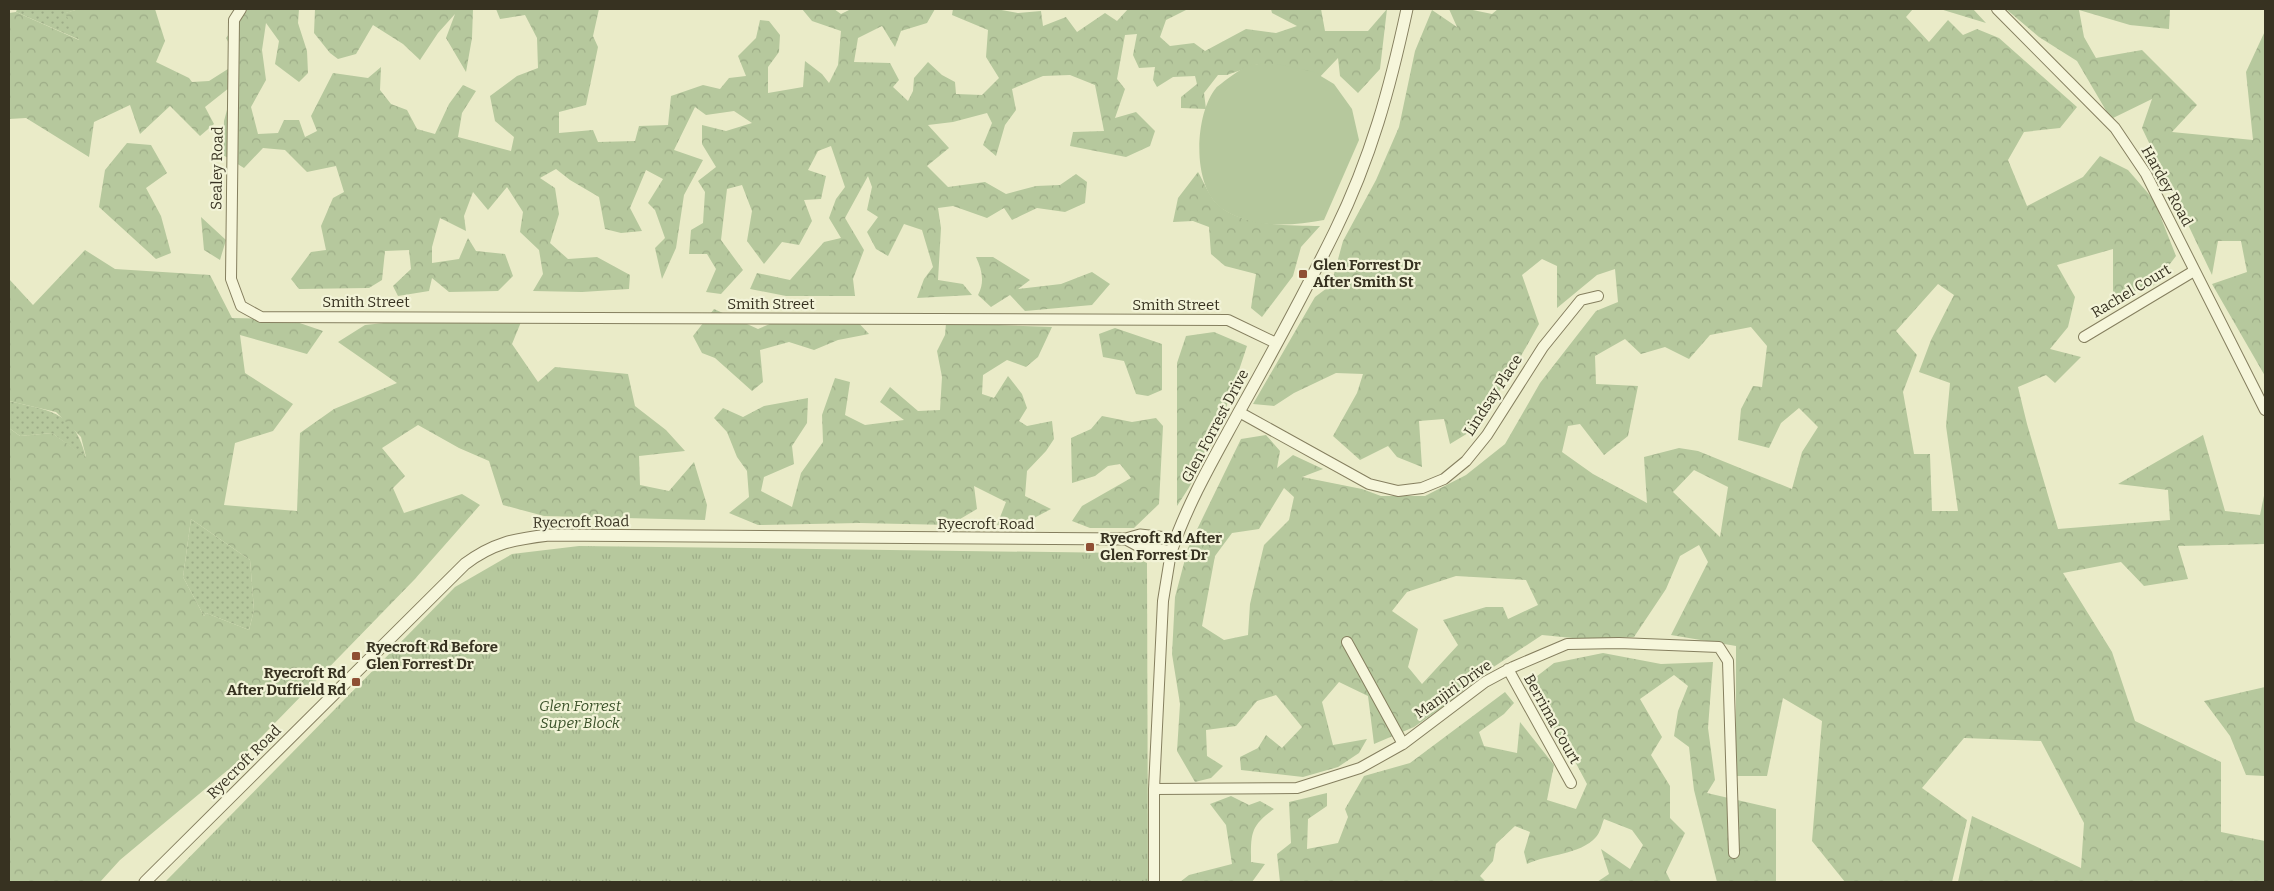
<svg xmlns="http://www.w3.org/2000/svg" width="2274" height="891" font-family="Bitter,serif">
<defs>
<pattern id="grass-dots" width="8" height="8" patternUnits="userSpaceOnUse" patternTransform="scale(1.25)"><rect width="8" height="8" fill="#b6c89d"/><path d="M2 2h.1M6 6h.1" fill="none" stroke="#9dac87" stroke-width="1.8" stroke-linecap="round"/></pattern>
<pattern id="forest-crowns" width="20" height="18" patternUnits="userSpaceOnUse" patternTransform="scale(1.25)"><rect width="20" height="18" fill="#b6c89d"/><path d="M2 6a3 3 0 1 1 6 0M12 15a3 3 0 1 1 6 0" fill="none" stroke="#9dac87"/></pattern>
<pattern id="park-tufts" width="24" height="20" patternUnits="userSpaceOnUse" patternTransform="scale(1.25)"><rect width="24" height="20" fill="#b6c89d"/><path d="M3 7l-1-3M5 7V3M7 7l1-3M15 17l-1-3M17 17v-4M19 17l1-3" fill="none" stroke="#9dac87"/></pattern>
</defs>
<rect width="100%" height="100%" fill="#eaebc8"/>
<!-- grass -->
<path fill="url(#grass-dots)" d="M17 9H79L66 13 80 40 16 12Z
M9 401C50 411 75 411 86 458L52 433 20 436 9 428Z
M191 519 250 560 254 610 249 630 206 613 204 616 183 577Z"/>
<!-- forest -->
<path fill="url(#forest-crowns)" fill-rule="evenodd" d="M79 9H155L165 41 156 62 189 78 192 82 209 81 239 62 226 38 248 9H299L298 23 307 51 308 73 299 82 275 64 279 41 266 23 262 50 266 80 251 107 258 134 278 133 284 120H299L305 137 317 131 311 116 333 73 368 78 381 67 380 90 391 104 407 110 417 129 435 134 449 104 463 85 476 91 462 113 458 137 511 151 514 137 495 121 490 96 517 76 538 68 537 38 525 15 500 19 496 9H599L593 36 598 47 586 105 559 112V133L593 130 598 142 635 141 639 126 668 125 671 96 703 85 720 89 729 78 746 76 738 56 756 38 760 20 769 21 780 35 779 52 768 67V93L803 87 805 61 822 74 829 83 838 65 841 31 812 21 802 9H834L841 14 851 9H935L927 23 901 31 895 47 882 26 858 38 854 62 890 63 899 80 893 87 908 101 913 91 914 78 928 62 942 75 955 82 956 94 982 95 999 78 986 57 988 30 952 15 953 9H996L1018 13 1041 11 1043 26 1066 17 1077 32 1105 13 1117 21 1128 9H1188L1166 20 1160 37 1170 46 1194 43 1205 51 1246 29 1276 33 1297 26 1272 13 1271 9H1321L1325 31H1368L1387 9 1380 69 1358 93 1340 76 1338 58 1316 81 1258 64 1227 75H1218L1204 93 1206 109 1181 108V97L1197 84 1195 76 1173 77 1157 87 1153 80 1155 67 1139 68 1133 55 1137 34 1125 35 1117 79 1125 89 1115 118 1136 112 1155 131 1150 146 1126 157 1070 146 1073 132 1104 131 1095 85 1070 75 1043 76 1012 89 1016 110 1005 125 996 156 983 145 992 123 987 113 953 122 928 125 949 148 927 166 948 187 985 182 1006 194 1036 186 1060 185 1076 174 1087 182 1085 203 1065 212 1037 208 1012 220 1004 208 987 218 953 206 938 208 941 228 938 280 963 284 972 295 917 298 924 279 933 267 922 230 904 224 888 256 876 249 867 232 878 217 867 210 872 187 868 176 845 218 864 250 853 279 855 296H786L750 289 757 273 790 280 824 242 841 238 829 218 836 199 845 187 831 146 818 151 808 170 826 176 821 199 804 200 812 221 799 245 782 242 764 264 747 241 752 211 742 185 727 189 721 240 743 270 721 294 706 292 716 269 707 254H689L691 230 703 223 705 192 698 181 716 167 702 144V125L726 131 752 123 734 111 706 115 695 107 674 150 703 160 684 195 676 248 662 279 655 248 665 238 655 210 648 203 663 179 646 170 630 208 642 231 621 233 605 229 599 197 570 180 556 169 540 178 555 188 559 214 550 243 568 259 597 257 630 275 629 289 582 292 533 291 543 274 539 250 520 232 523 212 507 187 488 210 473 192 464 216 466 231 440 218 432 247V263L459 259 468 238 476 251 505 254 513 276 498 291 449 292 432 278 429 291 398 296 393 286 411 269 409 250 385 251 382 280 369 288 299 289 291 279 311 252 326 250 321 226 333 198 344 192 336 166 307 172 285 150 263 148 244 168 223 155 224 121 234 84 205 107 214 124 200 136 170 106 140 134 130 105 94 122 89 157 26 118 9 119V13L16 12 79 40 65 13Z
M315 9H473L472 38 466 72 446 38 455 14 438 33 420 60 403 44 373 25 356 54 338 59 330 53 314 33Z
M1449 9H1468L1492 14 1498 9H1913L1906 17 1929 42 1948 20 1963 35 1977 29 1999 38 2077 107 2060 128 2024 132 2008 160 2027 206 2083 177 2100 156 2128 170 2154 200 2176 256 2153 286 2113 297V249L2057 265 2075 297 2068 327 2050 349 2081 357 2055 383 2046 375 2018 387 2027 424 2058 529 2170 520 2168 490 2118 484 2203 435 2225 511 2260 515 2265 491V544L2178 546 2188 579 2144 586 2121 562 2063 573 2112 652 2135 721 2221 762V832L2265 841V882H1958L1972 816 2081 868 2084 823 2041 741 1964 738 1922 788 1967 820 1952 882H1845L1812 841 1822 721 1783 698 1767 776H1736V646L1671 635 1708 562 1699 545 1680 556 1666 589 1634 637 1583 639 1542 635 1492 668 1440 709 1414 727 1374 744 1368 696 1339 682 1322 702 1333 745 1367 739 1359 753 1338 767 1303 777 1241 770 1240 757 1258 748 1266 735 1282 748 1302 727 1276 695 1257 701 1236 726 1206 730 1207 756 1223 766 1211 778 1195 782 1177 751 1180 704 1172 654 1175 597 1188 548 1241 439 1266 435 1280 451 1277 468 1293 455 1323 469 1302 477 1362 489 1381 496H1425L1466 475 1505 444 1540 383 1596 311 1618 302 1615 269 1597 275 1557 308V266L1542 259 1522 275 1539 324 1512 372 1473 430 1450 444 1444 419 1419 421 1422 467 1397 457 1388 446 1360 460 1333 436 1357 393 1363 374 1336 373 1294 393 1274 406 1253 404 1315 297 1331 285 1343 241 1376 180 1399 127 1415 51 1432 10 1457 27ZM1938 284 1954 295 1931 340 1919 372 1950 383 1946 426 1958 511H1932L1930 454H1914L1903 392 1917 355 1896 331ZM1751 327 1767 346 1762 387 1753 386 1741 409 1738 440 1769 448 1781 423 1799 408 1818 427 1802 452 1792 489 1698 451 1679 448 1644 457 1647 503 1593 474 1562 452 1568 426 1580 424 1604 455 1628 436 1638 386 1596 384 1595 356 1625 339 1641 354 1665 347 1689 359 1710 335ZM1694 470 1728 487 1720 537 1673 492ZM1284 488 1294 497 1289 520 1264 545 1250 604 1248 635 1224 640 1202 626 1215 556 1232 533 1259 529ZM1456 576 1526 580 1538 605 1508 619 1503 607H1486L1443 620 1458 645 1422 684 1408 667 1418 629 1392 611 1407 592Z
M1940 9H1973L1986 23Z
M2006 9H2170L2169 29 2130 25 2079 10 2084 37 2096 58 2142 50 2197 105 2172 132 2253 140 2246 72 2265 31V376L2212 284 2247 272 2241 241H2218L2212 275 2142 128 2152 99 2111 119 2077 61 2039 37Z
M127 143 151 145 167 173 146 188 161 216 171 253 156 259 99 207 105 170Z
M1198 172C1204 182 1210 198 1218 205 1243 227 1290 225 1320 226L1301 247 1293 276 1262 317 1251 308 1256 274 1225 266 1211 254 1209 227 1193 221 1173 222 1178 198Z
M201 217 226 240 220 260 204 250Z
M85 250 115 269 210 275 232 318 288 319 323 331 307 354 240 335 245 373 293 404 273 431 235 443 224 505 297 511 300 433 334 409 397 383 338 342 365 325 488 312 521 322 512 344 538 382 555 367 628 374 635 406 666 430 685 451 639 456 640 485 669 491 694 462 707 505 705 520 544 516 503 505 489 461 459 448 418 425 382 448 405 476 393 488 404 513 462 494 480 505 414 580 235 764 120 860 100 882H9V428L20 436 52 433 86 457 81 437 56 412 9 401V279L33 305ZM191 519 250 560 254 610 249 630 206 613 204 616 183 577Z
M976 257H993L1030 280 1018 289 1061 284 1092 272 1110 284 1092 305 1025 311 1010 295 991 307 978 295C985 282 982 270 976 257Z
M714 309 758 329 796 313 854 318 869 334 838 340 814 350 789 342 760 350 763 382 752 391 715 358 702 353 693 336Z
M946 323 1052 327 1038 357 1026 367 1007 360 983 375 982 394 994 398 1008 376 1022 394 1027 408 1019 421 1027 426 1052 421 1054 439 1046 451 1027 471 1025 496 1051 509 1021 525H997L1006 502 974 486 977 509 950 525 859 523 758 525 729 513 749 497 747 471 737 457 727 432 714 418 723 408 743 417 764 406 808 398 807 423 792 446 794 464 764 477 761 491 792 507 801 473 823 442 822 415 835 378 850 382 845 415 865 425 904 420 880 402 890 387 918 411 940 410 942 377 937 351 945 335Z
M1115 328 1162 344V390L1148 396 1136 394 1124 361 1103 357 1099 334Z
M1214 332 1247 346C1228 403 1212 456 1177 506V363L1186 336Z
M1102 416 1132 422 1156 418 1163 426 1159 504 1134 528H1090L1072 521 1082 506 1131 478 1120 464 1108 466 1095 476 1072 483 1071 438 1091 429Z
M1603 653 1661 664 1713 662 1708 728 1715 780 1707 793 1776 809V882H1717L1694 790 1689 747 1674 736 1678 711 1688 686 1674 675 1640 699 1662 737 1651 755 1670 786V818L1685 833 1666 872 1671 882H1597L1609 874 1601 849 1630 869 1643 845 1632 830 1604 819C1602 824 1600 833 1596 837 1580 855 1548 854 1527 864L1524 852 1530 832 1515 826 1496 844 1493 861 1480 876 1486 882H1280L1277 854 1291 843 1289 802 1327 793V806L1308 819 1307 849 1338 843 1348 817 1345 809 1364 776 1410 763 1505 692 1514 703 1504 714 1479 732 1484 746 1517 753 1520 722 1554 765 1547 800 1576 809 1587 784 1571 754 1540 709 1532 680 1554 663Z
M2265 687V776L2246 775 2230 736 2204 701Z
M1231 796 1249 805 1260 801 1274 809C1250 826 1251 834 1251 862L1265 864 1252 882H1180L1189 875 1232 864 1226 825 1210 804Z"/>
<!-- park -->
<path fill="url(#park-tufts)" d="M579 546 1125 553 1147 563 1148 882H165L455 587 512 554Z"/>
<!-- pitch -->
<path fill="#b6c89d" d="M1277 64 1314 72 1334 84 1352 109 1359 140 1324 220C1291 226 1255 229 1224 210 1191 190 1194 115 1216 88 1220 84 1242 68 1247 66 1256 63 1268 64 1277 64Z"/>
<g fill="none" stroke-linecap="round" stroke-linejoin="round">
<!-- minor casing -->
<g stroke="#857f5f" stroke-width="12">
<path id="minor" d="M241 9 234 20 231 279 241 306 261 317 1228 320 1276 343
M1997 9 2115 128 2146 174 2265 410
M2084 337 2194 271
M1239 412 1369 484 1398 491 1422 488 1444 479 1466 461 1487 435 1543 347 1581 300 1598 296
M1347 642 1403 744
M1508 669 1571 783
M1154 789 1297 788 1360 768 1403 744 1485 682 1513 667 1567 644 1619 643 1719 647 1728 661 1734 853
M1154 882V789L1163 601 1171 552"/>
</g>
<!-- tertiary casing -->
<g stroke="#857f5f" stroke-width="13">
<path id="tertiary" d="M1126 539 1139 546 1171 552C1188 502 1214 458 1239 412 1272 353 1305 292 1335 231 1371 158 1390 88 1407 9
M145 882 465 564C493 543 514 539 549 535L1126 539 1140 535 1176 539"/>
</g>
<!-- minor -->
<use href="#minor" stroke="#f6f6db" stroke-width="10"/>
<!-- tertiary -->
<use href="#tertiary" stroke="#f6f6db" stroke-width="11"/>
</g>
<!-- markers -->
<g fill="#8f4f34" stroke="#f2f3d7" stroke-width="2">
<rect x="1298" y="269" width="10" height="10" rx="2.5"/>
<rect x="1085" y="542" width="10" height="10" rx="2.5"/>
<rect x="351" y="651" width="10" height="10" rx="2.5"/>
<rect x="351" y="677" width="10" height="10" rx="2.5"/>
</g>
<g text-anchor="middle" stroke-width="4.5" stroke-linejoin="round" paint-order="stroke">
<!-- street labels -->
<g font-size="15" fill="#373221" stroke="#f2f3d7">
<text transform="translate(217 168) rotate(-89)" y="5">Sealey Road</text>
<text transform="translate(2167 186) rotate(61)" y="5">Hardey Road</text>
<text transform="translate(2131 291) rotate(-31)" y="5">Rachel Court</text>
<text x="366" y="307">Smith Street</text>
<text x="771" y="309">Smith Street</text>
<text x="1176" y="310">Smith Street</text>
<text transform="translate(1493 395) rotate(-57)" y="5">Lindsay Place</text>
<text transform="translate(1215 426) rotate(-62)" y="5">Glen Forrest Drive</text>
<text transform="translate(581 522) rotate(-1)" y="5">Ryecroft Road</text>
<text x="986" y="529">Ryecroft Road</text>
<text transform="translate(1453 689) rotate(-35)" y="5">Manjiri Drive</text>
<text transform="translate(1552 719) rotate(61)" y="5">Berrima Court</text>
<text transform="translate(244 762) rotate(-45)" y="5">Ryecroft Road</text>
</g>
<!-- poi labels -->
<g font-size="15" font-weight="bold" fill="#373221" stroke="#f2f3d7" text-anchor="start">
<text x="1313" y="270">Glen Forrest Dr<tspan x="1313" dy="17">After Smith St</tspan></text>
<text x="1100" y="543">Ryecroft Rd After<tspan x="1100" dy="17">Glen Forrest Dr</tspan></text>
<text x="366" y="652">Ryecroft Rd Before<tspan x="366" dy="17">Glen Forrest Dr</tspan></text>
<text x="346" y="678" text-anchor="end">Ryecroft Rd<tspan x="346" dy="17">After Duffield Rd</tspan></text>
</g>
<!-- park labels -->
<g font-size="15" font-style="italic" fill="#3b522a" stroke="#f2f3d7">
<text x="580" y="711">Glen Forrest<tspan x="580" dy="17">Super Block</tspan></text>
</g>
</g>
<!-- border -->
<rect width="2274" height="891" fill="none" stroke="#373221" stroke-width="20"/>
</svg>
